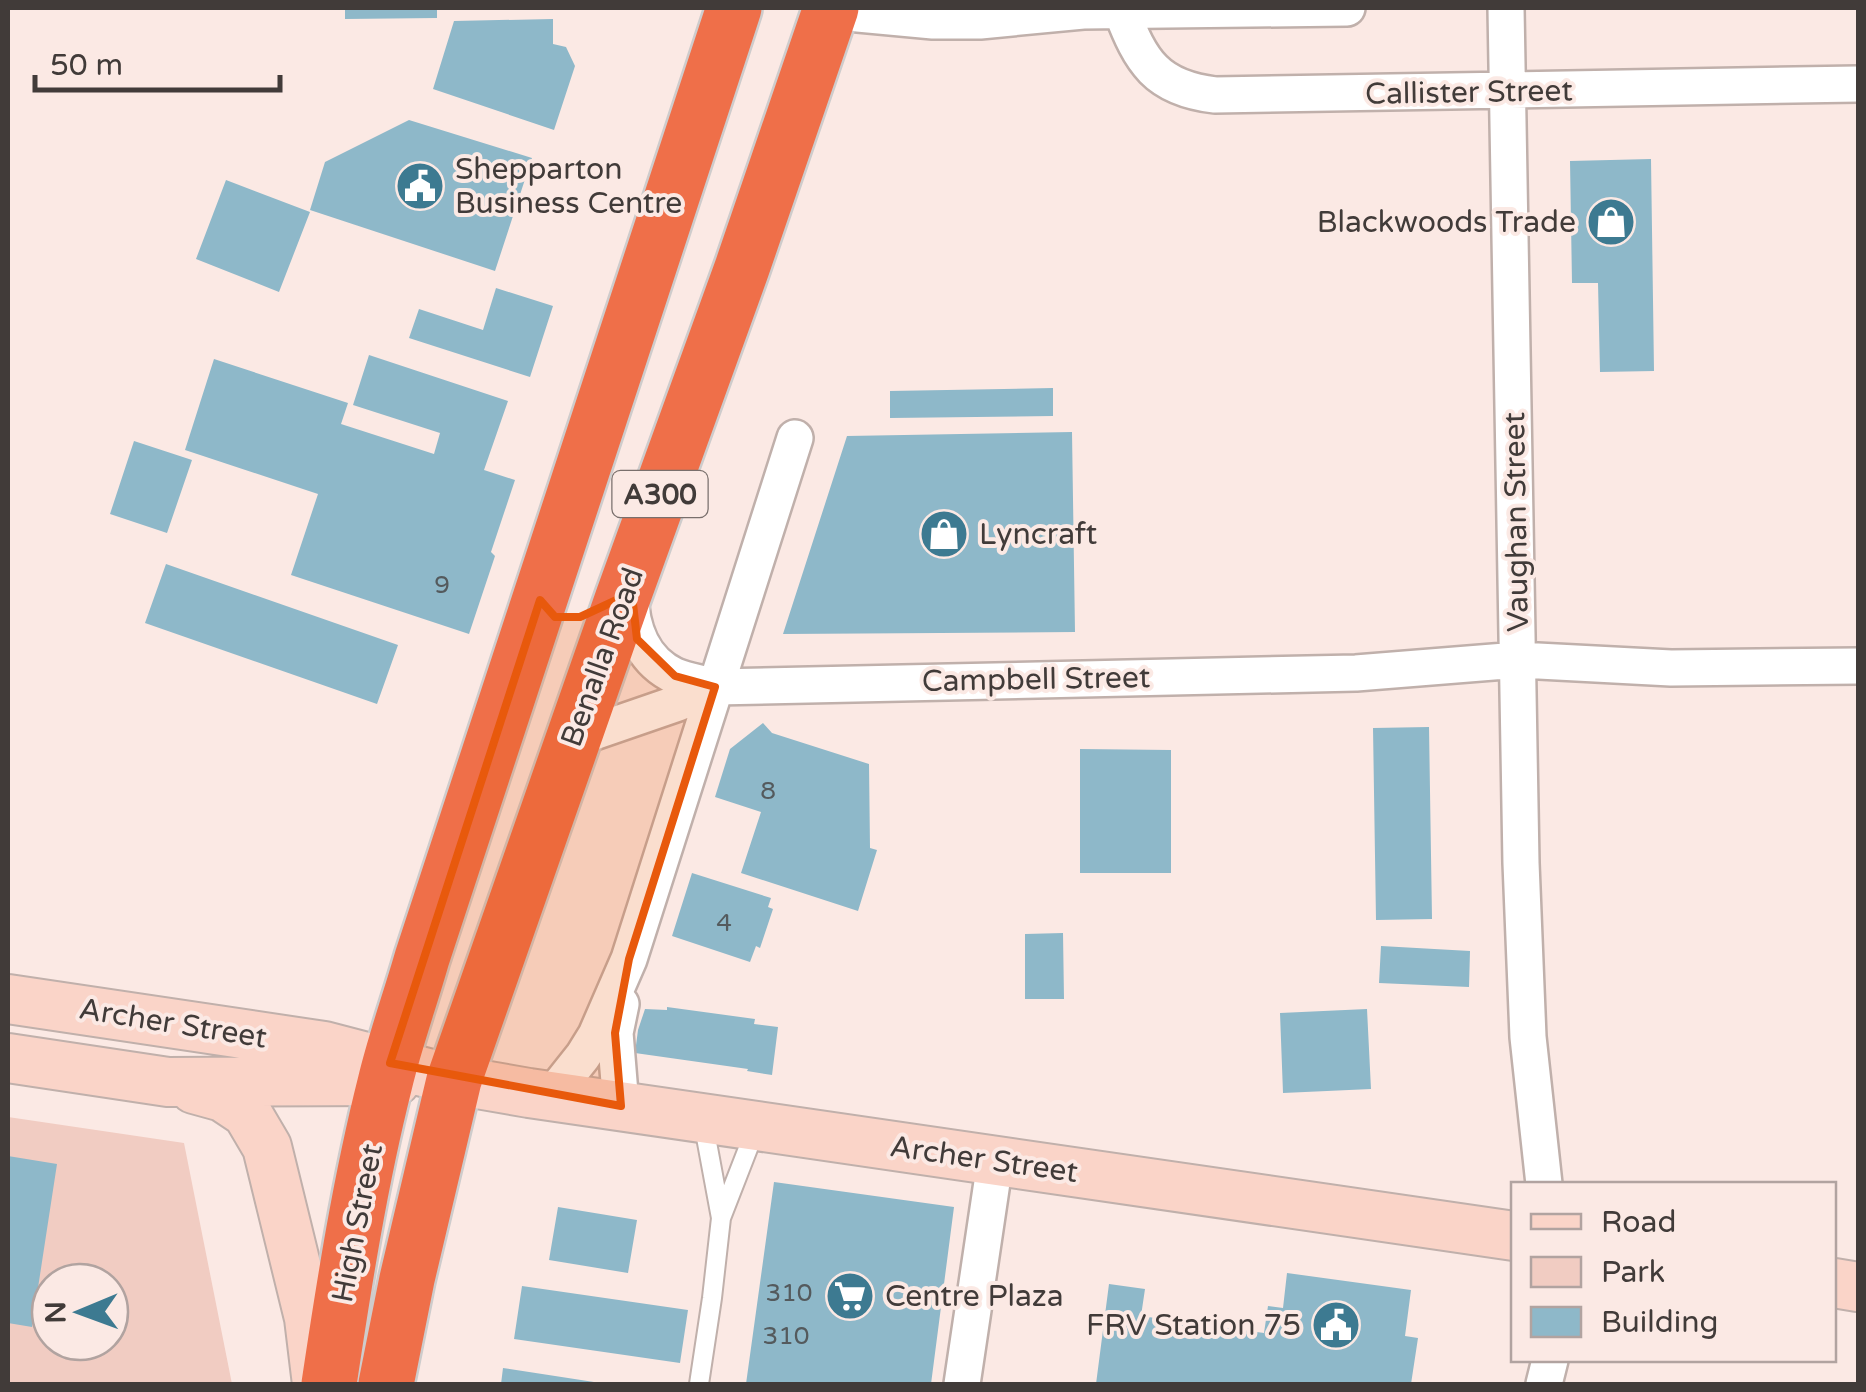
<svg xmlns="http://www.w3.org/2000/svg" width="1866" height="1392" font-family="'Varela Round',sans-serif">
<rect width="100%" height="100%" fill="#fbe9e4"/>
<!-- green -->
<path fill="#f1ccc2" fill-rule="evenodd" d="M8 1117 184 1143 232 1384H8ZM50 1282H110V1342H50Z"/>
<!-- building -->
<path fill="#8eb8c9" d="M345 8H437V18L345 19Z
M553 19V44L566 47 575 66 554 130 433 89 454 21Z
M409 120 532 158 495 271 310 210 325 162Z
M1651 159 1654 371 1600 372 1598 283H1572L1570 161Z
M226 180 310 212 279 292 196 259Z
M496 288 553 306 530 377 409 338 419 309 483 330Z
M369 355 508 401 484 470 515 480 491 552 495 556 469 634 291 575 318 494 185 450 214 359 348 403 341 424 434 454 440 433 353 405Z
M1053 388V416L890 418V391Z
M1072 432 1075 632 783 634 847 436Z
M134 441 192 460 167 533 110 514Z
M166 564 398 645 377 704 145 623Z
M763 723 772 733 869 764 870 848 877 850 858 911 741 873 761 812 715 797 730 749Z
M1429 727 1432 919 1376 920 1373 728Z
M1080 749 1171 750V873H1080Z
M692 873 771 898 768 907 773 909 760 948 756 946 750 962 672 936Z
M1063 933 1064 999H1025V934Z
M1381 946 1470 951 1469 987 1379 983Z
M667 1007 755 1019 754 1024 778 1027 772 1075 747 1071 748 1069 635 1053 638 1030 645 1009 667 1010Z
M1367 1009 1371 1089 1283 1093 1280 1013Z
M8 1156 57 1164 32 1327 8 1323Z
M774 1182 954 1207 931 1384H746Z
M558 1207 637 1220 628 1273 549 1260Z
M1287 1273 1411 1290 1405 1336 1418 1338 1411 1384H1096L1109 1284 1145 1289 1141 1316 1264 1333 1268 1306 1283 1308Z
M522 1286 688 1310 680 1363 514 1339Z
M503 1368 594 1382V1384H501Z"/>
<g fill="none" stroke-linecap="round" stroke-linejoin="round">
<!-- lane casing -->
<g stroke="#c0b0ab" stroke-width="22">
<path id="lane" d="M703 1121 721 1218
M699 1384 712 1298 721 1218 756 1128"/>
</g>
<!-- street casing -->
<g stroke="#c0b0ab" stroke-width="40">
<path id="street" d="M838 8 858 14 933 21H980L1083 11 1347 8
M1506 8 1521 863 1528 1037 1544 1184
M1121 10C1141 62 1156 88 1215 95L1858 84
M630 593C631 627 641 660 675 676 687 681 702 683 715 687L1356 673 1518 660 1671 668 1858 666
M569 749 591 733 678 703 715 687
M621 1004 615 1033 621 1106
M552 1095 583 1056 596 1035 629 959 795 438
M962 1384 995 1162
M1544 1384 1550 1360"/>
</g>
<!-- secondary casing -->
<g stroke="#c0b0ab" stroke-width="52">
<path id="secondary" d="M8 999 324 1046 454 1080 529 1093 1514 1236
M8 1058 168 1082 396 1081
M194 1089 223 1097 247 1113 267 1147 309 1318 317 1384
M1834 1283 1858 1287"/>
</g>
<!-- highway casing -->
<g stroke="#cecccc" stroke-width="60">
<path id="highway" d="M329 1384C344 1284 360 1182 385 1083 395 1041 410 1000 422 958L734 8
M386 1384 407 1279 454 1080 623 597 742 268 831 8"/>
</g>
<!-- lane -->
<use href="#lane" stroke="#fff" stroke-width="18"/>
<!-- street -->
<use href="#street" stroke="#fff" stroke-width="35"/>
<!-- secondary -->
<use href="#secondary" stroke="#fad4c8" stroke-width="48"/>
<!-- highway -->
<use href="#highway" stroke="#ef6f49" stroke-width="55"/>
</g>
<!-- marked area -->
<path fill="#e8590c" fill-opacity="0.2" stroke="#e8590c" stroke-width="8" stroke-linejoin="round" d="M630 577 637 639 675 676 715 687 629 959 615 1033 621 1106 390 1063 540 600 555 617H580L623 597Z"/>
<!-- icons -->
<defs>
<g id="civic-disc" transform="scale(2.5)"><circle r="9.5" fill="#3d7a91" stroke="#fbe9e4"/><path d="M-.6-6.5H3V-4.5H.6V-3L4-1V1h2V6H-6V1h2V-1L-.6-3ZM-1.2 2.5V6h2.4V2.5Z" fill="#fff"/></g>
<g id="shop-disc" transform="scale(2.5)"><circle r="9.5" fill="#3d7a91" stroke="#fbe9e4"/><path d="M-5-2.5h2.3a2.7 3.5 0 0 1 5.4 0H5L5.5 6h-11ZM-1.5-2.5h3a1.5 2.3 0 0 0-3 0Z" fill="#fff"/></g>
<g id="supermarket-disc" transform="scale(2.5)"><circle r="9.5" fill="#3d7a91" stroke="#fbe9e4"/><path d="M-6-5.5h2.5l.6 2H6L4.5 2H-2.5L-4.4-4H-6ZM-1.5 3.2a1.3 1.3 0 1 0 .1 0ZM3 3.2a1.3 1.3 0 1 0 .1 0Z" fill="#fff"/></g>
</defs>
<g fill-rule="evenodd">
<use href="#civic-disc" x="420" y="186"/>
<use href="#shop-disc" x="1611" y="222"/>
<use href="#shop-disc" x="944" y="534"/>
<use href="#supermarket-disc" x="850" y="1296"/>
<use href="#civic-disc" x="1336" y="1325"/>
</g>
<g text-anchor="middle" stroke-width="8" stroke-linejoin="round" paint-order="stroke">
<!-- number labels -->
<g font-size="25" fill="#545a5d">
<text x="442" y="593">9</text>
<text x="768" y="799">8</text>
<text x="724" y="931">4</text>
<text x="789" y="1301">310</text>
<text x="786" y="1344">310</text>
</g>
<!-- shield labels -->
<rect fill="#fbe9e4" stroke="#796f6c" stroke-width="2.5" x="612.5" y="471" width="95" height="46" rx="8"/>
<g font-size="28" font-weight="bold" fill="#413b39">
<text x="660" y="504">A300</text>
</g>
<!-- street labels -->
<g font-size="30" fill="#413b39" stroke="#fbe9e4">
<text transform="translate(1469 92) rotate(-1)" y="10">Callister Street</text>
<text transform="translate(1516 522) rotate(-91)" y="10">Vaughan Street</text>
<text transform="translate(602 657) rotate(-70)" y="10">Benalla Road</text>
<text transform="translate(1036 679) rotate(-1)" y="10">Campbell Street</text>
<text transform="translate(173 1023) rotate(9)" y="10">Archer Street</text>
<text transform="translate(984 1159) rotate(8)" y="10">Archer Street</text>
<text transform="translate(357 1223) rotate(-79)" y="10">High Street</text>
</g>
<!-- poi labels -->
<g font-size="30" fill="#413b39" stroke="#fbe9e4" text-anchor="start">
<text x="455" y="179">Shepparton<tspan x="455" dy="34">Business Centre</tspan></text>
<text x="1576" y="232" text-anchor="end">Blackwoods Trade</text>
<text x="979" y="544">Lyncraft</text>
<text x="885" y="1306">Centre Plaza</text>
<text x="1301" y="1335" text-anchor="end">FRV Station 75</text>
</g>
</g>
<!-- border -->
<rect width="1866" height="1392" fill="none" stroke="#413b39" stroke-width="20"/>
<!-- legend -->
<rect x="1511" y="1182" width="325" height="180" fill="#fbe9e4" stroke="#b1a3a0" stroke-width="2.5"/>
<rect x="1531" y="1214" width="50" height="15" fill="#fad4c8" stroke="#b1a3a0" stroke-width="2.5"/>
<text x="1601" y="1232" font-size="30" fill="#413b39">Road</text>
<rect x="1531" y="1257" width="50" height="30" fill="#f1ccc2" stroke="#b1a3a0" stroke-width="2.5"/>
<text x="1601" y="1282" font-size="30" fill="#413b39">Park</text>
<rect x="1531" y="1307" width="50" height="30" fill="#8eb8c9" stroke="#b1a3a0" stroke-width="2.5"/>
<text x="1601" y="1332" font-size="30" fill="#413b39">Building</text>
<!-- north arrow -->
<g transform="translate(80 1312) rotate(269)"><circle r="48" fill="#fbe9e4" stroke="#b1a3a0" stroke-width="2.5"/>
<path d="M0-8L18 38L0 25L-18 38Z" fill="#3d7a91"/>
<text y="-15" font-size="28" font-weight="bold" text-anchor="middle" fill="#413b39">N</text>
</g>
<!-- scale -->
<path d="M35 75v15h245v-15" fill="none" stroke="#413b39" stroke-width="5"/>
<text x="50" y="75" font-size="30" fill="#413b39" stroke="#fbe9e4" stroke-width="8" paint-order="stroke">50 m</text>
</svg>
